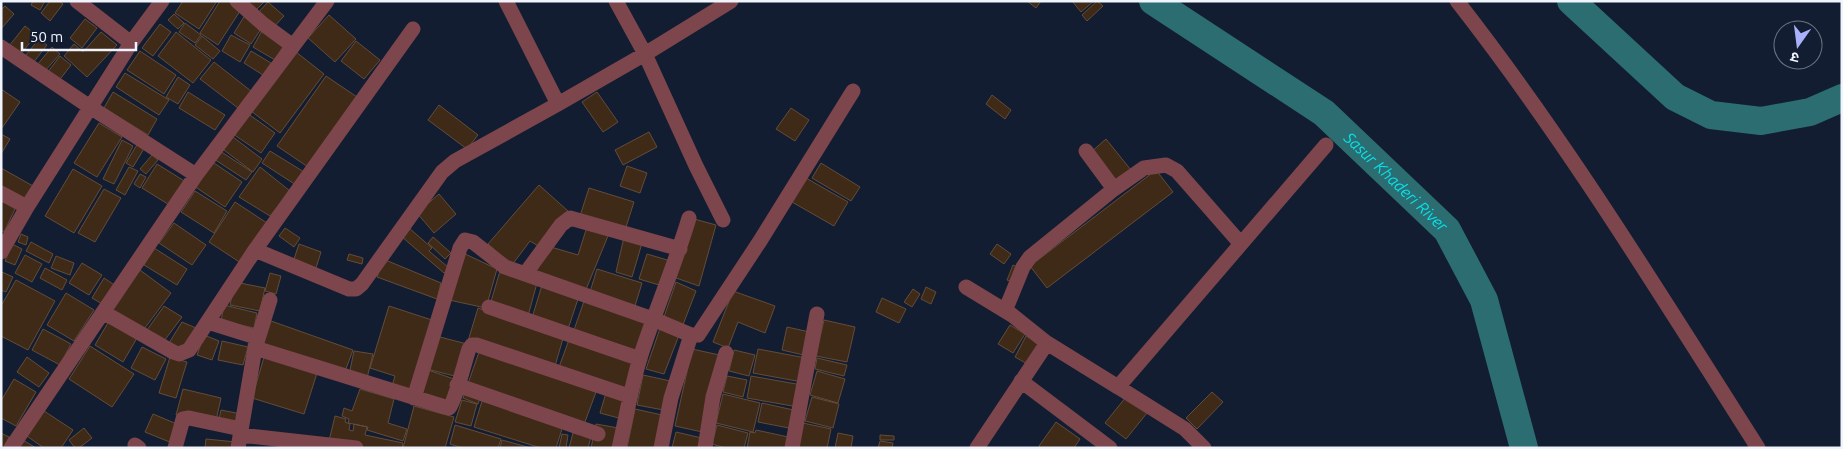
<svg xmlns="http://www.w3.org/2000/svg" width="1843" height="449" font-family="Ubuntu,'Noto Sans Devanagari',sans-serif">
<rect width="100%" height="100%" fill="#121d32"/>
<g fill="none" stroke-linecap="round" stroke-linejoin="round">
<!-- river -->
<g stroke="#2c6d71" stroke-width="28">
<path id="s1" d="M1153 1 1324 113 1447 230 1484 300 1524 448"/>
<path d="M1571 1 1675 97 1711 115 1761 121 1810 112 1842 98"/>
</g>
</g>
<!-- building -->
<path fill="#3f2a18" stroke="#634c39" d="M33 1H45L40 10 31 5Z
M50 1H59L63 4 50 21 41 13Z
M183 1H217L199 29 175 13Z
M220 1H232L242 8 218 45 200 33Z
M239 1H265L252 14Z
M1027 1H1041L1036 8Z
M1072 1H1094L1081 12Z
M1097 1 1103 6 1087 21 1082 15Z
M268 2 284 16 272 29 256 15Z
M5 6 14 14 1 29V10Z
M174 14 184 23 178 29 168 20Z
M245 15 263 26 251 44 234 33Z
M329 15 356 39 335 62 308 38Z
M85 19 97 28 82 48 70 38Z
M185 23 201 35 195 43 179 32Z
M160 24 171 32 153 56 142 48Z
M25 26 36 35 20 55 9 46Z
M264 27 287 40 275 60 253 47Z
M101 32 117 45 87 77 64 56 74 44 83 52Z
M176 32 211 60 193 83 158 56Z
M231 35 250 45 240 62 222 51Z
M202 36 220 51 213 59 195 45Z
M39 39 47 45 33 63 25 56Z
M356 41 380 60 364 79 341 61Z
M52 47 60 54 44 72 37 65Z
M140 51 176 75 164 94 127 70Z
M251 51 271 63 263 75 244 63Z
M296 52 324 74 280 133 251 111Z
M60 56 71 65 58 82 47 73Z
M214 62 251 91 238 108 200 79Z
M125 73 169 100 159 115 116 87Z
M326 76 357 97 308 167 277 146Z
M178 77 190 85 178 104 166 97Z
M1 89 20 102 2 128H1Z
M113 92 157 119 148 135 104 108Z
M188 92 225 115 215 130 179 108Z
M597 92 618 122 603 132 582 102Z
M992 95 1011 110 1005 119 986 104Z
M439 105 478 135 467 149 428 120Z
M791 108 809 120 795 141 776 129Z
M247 113 275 133 261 153 233 134Z
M99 123 122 137 97 177 74 163Z
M649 132 657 147 623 165 615 150Z
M1 134 10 139 1 154Z
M229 134 262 159 253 172 220 147Z
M1106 139 1135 175 1119 188 1090 153Z
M122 140 133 146 114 184 103 179Z
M138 143 145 147 133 167 126 163Z
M220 151 252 172 246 180 214 159Z
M270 151 304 172 296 185 262 163Z
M152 155 158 160 146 174 140 169Z
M211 161 242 182 225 207 194 186Z
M821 163 860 187 851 201 812 178Z
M157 164 186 182 171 206 142 188Z
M627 166 647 173 640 193 620 186Z
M129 167 138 171 125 195 116 190Z
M260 167 290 191 270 216 239 197Z
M1 168 33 186 24 202 1 189Z
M73 169 102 186 74 233 45 216Z
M1156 170 1173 192 1047 288 1030 266Z
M140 174 146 177 140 188 134 184Z
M806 178 848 202 834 226 792 202Z
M539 185 568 211 540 247 530 241 512 265 488 244Z
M589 188 634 202 625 230 580 216Z
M104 189 121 198 95 242 78 233Z
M195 191 227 211 214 233 181 212Z
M439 194 456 214 434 233 417 213Z
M1 200 16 207 4 232 1 230Z
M235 202 270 225 244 265 209 242Z
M694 219 716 225 699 286 676 278Z
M174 223 206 245 192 265 159 243Z
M587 227 610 231 585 292 536 274 541 258 551 247 578 255Z
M285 228 300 238 294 247 279 236Z
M409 228 432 248 429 251 449 268 444 273 402 237Z
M21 234 28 237 26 245 18 242Z
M433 237 451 253 445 259 428 243Z
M624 237 642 243 632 277 616 272Z
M31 242 53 254 49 263 26 251Z
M12 244 22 249 15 265 5 261Z
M299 244 321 252 316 268 294 259Z
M997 244 1011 254 1004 264 990 254Z
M154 248 187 269 177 285 144 265Z
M463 253 497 269 486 308 449 300Z
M349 254 363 258 362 264 347 260Z
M647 254 674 262 666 287 639 279Z
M25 255 42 264 32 282 15 273Z
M56 256 74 263 70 275 51 268Z
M383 259 441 283 437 299 377 277Z
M82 263 102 275 89 295 69 283Z
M1013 265 1020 268 1014 283 1007 280Z
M45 268 67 280 62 290 40 278Z
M597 269 642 283 634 309 589 295Z
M140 270 171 293 142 332 111 309Z
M500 271 537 283 528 316 490 305Z
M2 272 13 277 6 292 1 290Z
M270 273 281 276 276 294 265 291Z
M104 278 116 286 104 305 92 298Z
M16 280 55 301 28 350 1 336V306Z
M235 282 265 288 260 311 230 305Z
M676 282 696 291 664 374 646 369Z
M542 285 579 296 568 329 532 318Z
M926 287 936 292 931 304 921 299Z
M913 289 920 294 912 307 904 302Z
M733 291 775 306 765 333 738 322 728 348 713 342Z
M66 293 94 310 74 341 47 325Z
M882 298 906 309 899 323 876 312Z
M584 301 652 323 642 352 574 330Z
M224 305 257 313 254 328 221 321Z
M164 306 182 317 164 341 147 330Z
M389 306 432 320 412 394 392 386 395 376 370 368Z
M478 308 564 335 555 366 468 341Z
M824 320 855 327 847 362 816 356Z
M109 321 137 338 123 362 95 345Z
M271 321 353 350 344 374 263 346Z
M182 322 196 328 183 350 169 343Z
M1010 325 1025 334 1013 353 998 344Z
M787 327 814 333 808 356 782 350Z
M43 329 71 344 60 365 32 350Z
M204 335 219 341 212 360 197 355Z
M436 336 467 344 458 377 427 369Z
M1026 336 1041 344 1029 365 1015 357Z
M570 337 640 361 630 391 559 367Z
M222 341 248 347 243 365 218 360Z
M90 346 134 374 112 407 69 379Z
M142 347 166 359 155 380 131 368Z
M692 349 724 356 707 433 675 426Z
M758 349 806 358 802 382 753 373Z
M734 350 755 355 749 376 729 371Z
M354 351 373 354 367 378 349 375Z
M479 352 596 392 582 430 481 395 478 404 463 398Z
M27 357 49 373 39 387 17 372Z
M170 357 187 362 176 398 159 393Z
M264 357 317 373 304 414 252 398Z
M817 358 847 365 844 376 815 369Z
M428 370 457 380 449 404 419 394Z
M817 371 845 379 838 403 810 395Z
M643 375 675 382 669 411 637 405Z
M727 376 747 380 743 397 723 392Z
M751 376 802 385 798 407 747 398Z
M14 379 36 392 16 426 1 418V401Z
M183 389 221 398 215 425 176 415Z
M360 389 394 399 388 423 407 429 403 441 367 430 368 427 348 423 349 419 342 416 344 408 352 411Z
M1212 392 1223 402 1197 429 1186 418Z
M606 393 631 400 626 420 600 413Z
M723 394 760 403 753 432 716 423Z
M812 397 839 404 833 428 805 421Z
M1126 397 1147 413 1126 439 1105 423Z
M462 400 477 404 471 426 455 422Z
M482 401 563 426 556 448H541L474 427Z
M762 403 798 411 794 429 758 422Z
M414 406 454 417 445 448H403Z
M41 409 73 430 61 448H44L24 434Z
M635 409 671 417 664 448H627Z
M221 410 241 414 237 432 217 428Z
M153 414 184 427 177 445 145 432Z
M335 416 346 419 345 422 350 424 349 430 353 431 354 424 367 427 365 435 403 443 402 448H341L328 445Z
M1056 422 1080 439 1074 448H1041L1039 446Z
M803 423 831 429 827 448H798Z
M596 424 624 429 620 448H591Z
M455 425 501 439 498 448H463L450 444Z
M717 425 748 433 744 448H725L712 444Z
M84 428 92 438 79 448H75L69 440Z
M756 430 793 438 791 448H747L750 432 755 433Z
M676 432 706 439 704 448H672Z
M1 433 9 437 4 448H1Z
M573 433 591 437 588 448H569Z
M838 433 853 436 851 448H835Z
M562 434 568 435 566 448H559Z
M880 435 894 436V440H880Z
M206 439 236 442 235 448H205Z
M23 440 36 448H18Z
M502 440 531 448H500Z
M880 441 893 443 892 448H878Z"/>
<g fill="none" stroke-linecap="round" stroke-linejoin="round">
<!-- minor -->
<path stroke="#7d454c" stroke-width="15" d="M237 1 263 24 293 46
M506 1 558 104
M616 1 645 54 731 1
M1457 1C1568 143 1661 296 1758 448
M131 43 162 1
M1 47 90 107 196 175
M1086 151 1114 189
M1 193 27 207
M255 250 349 289H356L362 284 442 172 455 161 558 104 645 54 696 166 723 220
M1 252 27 207 131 43 77 1
M525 274 561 225 570 218 680 249
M966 287 1012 315 1047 343
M489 307 640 359
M1005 311 1023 267 1030 257 1114 189 1144 168 1166 165 1177 171 1241 244
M103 312 173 352 179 354 189 350 255 250 413 29
M208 322 256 337 255 348 445 407 449 408C455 402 465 360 469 349L472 345H477L629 396
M1021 381 1110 448
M457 385 598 434
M1118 387 1185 429 1204 448
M414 398 460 248 465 240 473 242 505 267 653 319 691 335H698L760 241 853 91
M240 435 356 448
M135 445 139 448
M11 448 196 175 327 1
M175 448 183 419 189 418 241 429
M238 448 255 348 270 300
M619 448C626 418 631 388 640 358 655 311 675 265 689 218
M661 448 671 398 691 335
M705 448 713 397 726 353
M792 448 817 314
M977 448 1047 343 1118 387 1326 145"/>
</g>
<g text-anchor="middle" stroke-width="4" stroke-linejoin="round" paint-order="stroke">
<!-- water labels -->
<g font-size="16" font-style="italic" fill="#07e1eb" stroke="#121d32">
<text dy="6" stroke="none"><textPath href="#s1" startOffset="304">Sasur Khaderi River</textPath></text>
</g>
</g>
<!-- border -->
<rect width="1843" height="449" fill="none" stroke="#eff4fd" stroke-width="5"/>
<!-- north arrow -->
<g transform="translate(1798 45) rotate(194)"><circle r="24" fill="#121d32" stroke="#6a7383"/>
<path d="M0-4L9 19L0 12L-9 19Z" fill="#a9b0fc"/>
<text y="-8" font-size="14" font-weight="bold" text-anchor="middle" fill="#eff4fd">उ</text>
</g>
<!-- scale -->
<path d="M22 42v8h114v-8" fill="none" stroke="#eff4fd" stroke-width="2.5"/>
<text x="30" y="42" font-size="15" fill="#eff4fd" stroke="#121d32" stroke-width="4" paint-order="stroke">50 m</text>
</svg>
